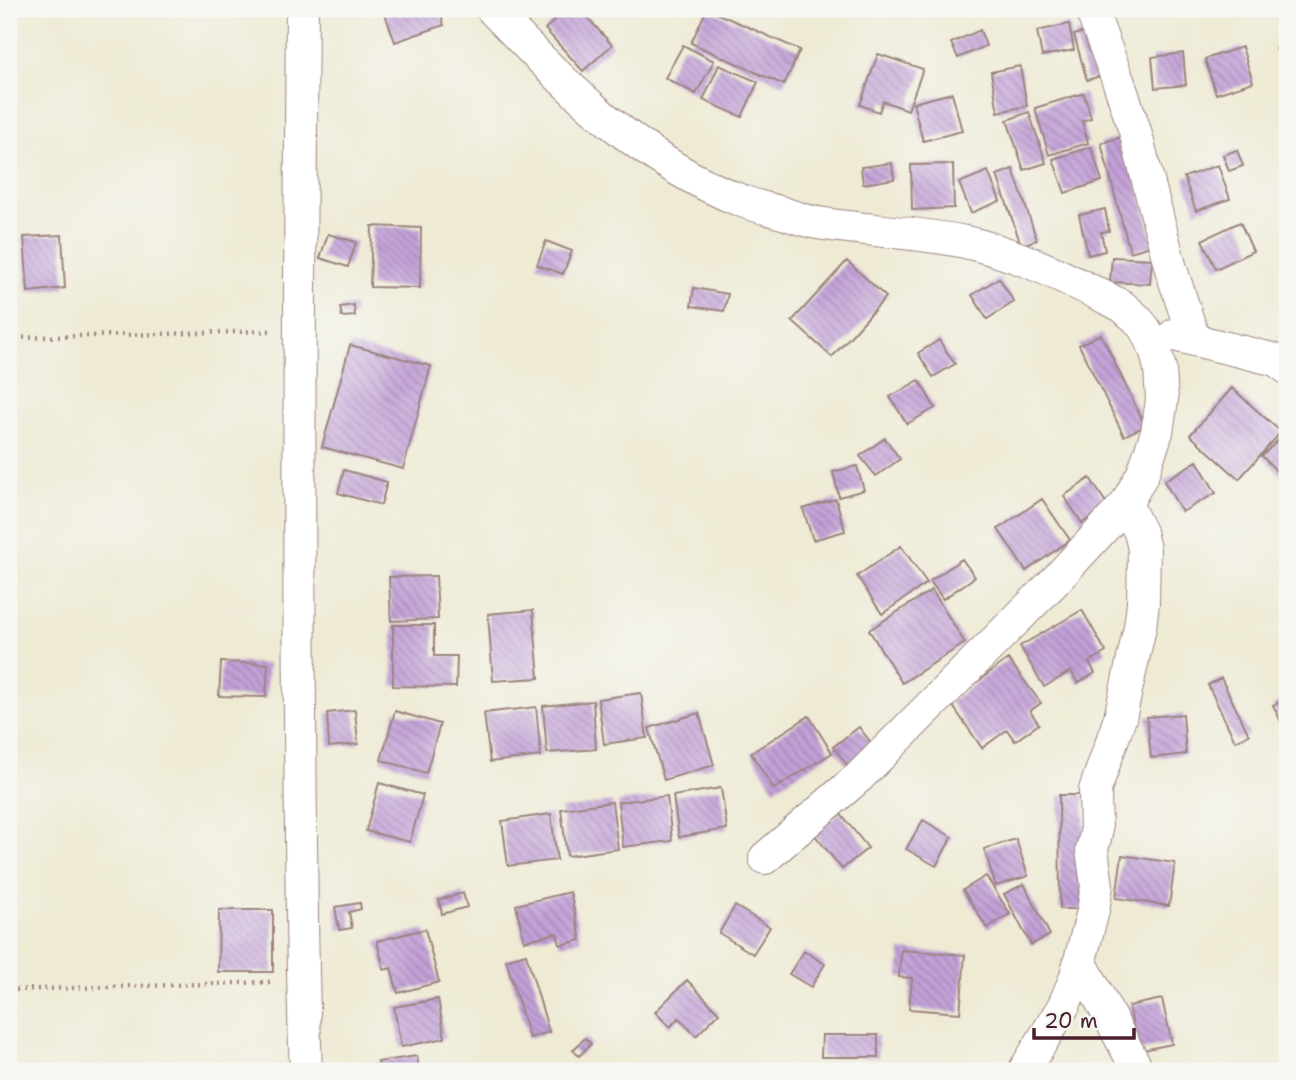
<svg xmlns="http://www.w3.org/2000/svg" width="1296" height="1080" font-family="'Shantell Sans',sans-serif">
<defs>
<pattern id="building-back-hatch" width="6" height="6" patternUnits="userSpaceOnUse" patternTransform="scale(1.75)"><rect width="6" height="6" fill="#c2a1d8"/><path d="M-1 5l2 2M0 0l6 6M5-1l2 2" fill="none" stroke="#a083af"/></pattern>
</defs>
<rect width="100%" height="100%" fill="#f6f6f2"/>
<filter id="ink" filterUnits="userSpaceOnUse"><feTurbulence type="fractalNoise" baseFrequency=".0143" numOctaves="2"/><feDisplacementMap in="SourceGraphic" scale="14" xChannelSelector="R" yChannelSelector="G"/><feConvolveMatrix kernelMatrix="1 2 1 2 8 2 1 2 1" color-interpolation-filters="sRGB"/></filter>
<filter id="wash" filterUnits="userSpaceOnUse"><feTurbulence type="fractalNoise" baseFrequency=".00686" numOctaves="4" result="noise"/><feDisplacementMap in="SourceGraphic" scale="28" xChannelSelector="R" yChannelSelector="G"/><feGaussianBlur stdDeviation="1.57" result="paint"/><feColorMatrix in="noise" values="0 0 0 0 0 0 0 0 0 0 0 0 0 0 0 0 0 1.4 0 .05"/><feComposite in="paint" operator="in"/></filter>
<g filter="url(#wash)">
<rect width="100%" height="100%" fill="#eeead4"/>
<g id="blocks">
<!-- building -->
<path fill="url(#building-back-hatch)" d="M391 9H439L444 25 395 42 384 11Z
M567 9H580L612 45 583 71 545 29Z
M707 9 800 50 784 85 691 43Z
M1069 24 1074 50 1042 56 1037 31Z
M980 30 986 46 958 58 951 43Z
M1092 30 1105 75 1087 80 1074 35Z
M1287 44V76L1276 49Z
M683 45 714 61 696 94 665 78Z
M1242 47 1253 82 1216 94 1205 59Z
M1183 53 1186 85 1155 88 1152 57Z
M878 54 923 69 908 110 883 101 879 112 860 105Z
M719 65 758 82 742 117 703 100Z
M1020 66 1027 106 998 112 991 72Z
M952 93 962 131 923 141 913 103Z
M1084 93 1091 118 1082 121 1088 143 1049 155 1035 108Z
M1029 112 1046 163 1024 170 1007 120Z
M1125 136 1154 245 1130 252 1101 143Z
M1091 147 1102 181 1065 193 1053 159Z
M1237 150 1243 166 1229 171 1223 155Z
M892 163 894 179 863 184 861 167Z
M953 164 954 208 912 210 911 165Z
M1218 165 1230 199 1196 211 1184 177Z
M1013 169 1037 240 1021 245 997 175Z
M988 171 1000 201 971 213 959 183Z
M1105 209 1109 231 1101 232 1105 251 1088 255 1079 215Z
M1240 222 1253 251 1216 269 1202 240Z
M372 226 421 228 420 288 370 287Z
M328 234 356 242 348 267 320 258Z
M62 235 65 288 28 292 24 237Z
M546 241 572 251 563 274 537 265Z
M1112 257 1152 259 1150 284 1110 282Z
M847 261 886 297 832 357 792 321Z
M999 278 1014 302 987 319 972 295Z
M694 288 728 294 724 311 691 306Z
M354 305 355 316 342 317 340 307Z
M1101 334 1145 426 1124 436 1079 345Z
M939 340 955 364 933 377 918 353Z
M350 345 431 366 403 469 322 447Z
M919 380 935 408 907 424 890 397Z
M1232 388 1281 432 1239 479 1190 435Z
M1287 431V482L1262 456Z
M885 438 900 459 876 476 860 456Z
M1197 461 1216 493 1182 512 1164 481Z
M857 466 864 490 839 497 833 472Z
M344 470 387 482 381 505 338 493Z
M1090 478 1108 506 1082 523 1064 496Z
M836 499 845 531 813 540 803 509Z
M1042 499 1070 540 1026 571 998 529Z
M901 546 927 583 882 614 857 576Z
M962 559 975 577 943 599 930 581Z
M436 576 438 619 391 621 389 577Z
M932 590 965 643 902 683 869 630Z
M533 610 539 678 493 681 488 614Z
M1082 610 1106 652 1089 662 1095 673 1078 683 1071 671 1044 687 1020 646Z
M393 625H434V656H457L456 687 393 686Z
M1008 659 1041 703 1030 711 1039 724 1015 741 1007 730 982 748 950 702Z
M221 662 268 664 266 697 219 696Z
M1221 678 1249 735 1235 741 1208 685Z
M641 693 647 738 604 744 598 699Z
M1287 698V734L1273 705Z
M593 701 596 749 547 753 543 706Z
M536 707 541 756 490 762 484 713Z
M355 710 358 744 329 747 327 713Z
M395 711 440 724 426 773 381 760Z
M699 713 714 765 664 780 649 728Z
M1183 714 1186 754 1151 758 1147 717Z
M809 716 832 753 774 789 751 753Z
M859 727 875 748 849 767 833 747Z
M379 783 423 795 410 842 366 831Z
M721 788 727 829 679 837 673 796Z
M1059 795H1084V909H1060Z
M667 796 672 841 623 847 618 802Z
M612 802 618 849 567 856 561 809Z
M840 813 868 848 842 869 814 834Z
M551 814 557 860 508 866 502 821Z
M923 820 952 837 936 866 906 849Z
M1016 839 1028 876 996 886 984 849Z
M1122 855 1175 863 1169 906 1116 898Z
M986 876 1010 914 987 928 963 890Z
M1024 884 1050 935 1031 945 1004 894Z
M570 892 581 940 560 945 557 933 524 941 516 905Z
M463 893 467 907 442 914 439 900Z
M360 903 361 909 349 912 352 928 339 930 335 907Z
M735 906 770 927 753 954 719 933Z
M219 910H273V972H218Z
M425 929 439 982 398 993 391 968 384 970 377 941Z
M901 950 965 955 960 1013 909 1009 912 978 899 977Z
M804 951 825 964 811 987 789 974Z
M526 954 549 1032 529 1038 506 960Z
M687 980 719 1013 696 1036 679 1018 670 1027 655 1012Z
M438 999 445 1038 401 1047 394 1007Z
M1162 999 1172 1044 1138 1051 1129 1006Z
M822 1035H878V1057H821Z
M585 1038 591 1044 579 1056 573 1050Z
M417 1056 419 1071H380L378 1062Z"/>
</g>
</g>
<g filter="url(#ink)">
<use href="#blocks" fill-opacity="0" stroke="#9c8480" stroke-width="2"/>
<g fill="none" stroke-linecap="round" stroke-linejoin="round">
<!-- minor casing -->
<g stroke="#9c8480" stroke-width="34">
<path id="minor" d="M302 9C300 244 298 479 300 714 301 833 301 952 306 1071
M492 9C565 86 641 162 742 201 755 206 769 209 783 213 794 217 806 221 818 223 867 231 917 232 965 242 1021 254 1072 281 1122 306L1137 319 1145 329 1156 352 1160 369 1162 400 1157 432 1143 473 1126 504 1054 582 859 777 765 858
M1091 9 1119 83 1135 131 1171 269 1194 339
M1174 335 1276 360 1287 368
M1080 961 1138 1071
M1024 1071 1064 1005 1075 979 1093 911 1097 886 1092 849 1096 834 1095 790 1120 718 1140 627 1143 603 1144 549 1140 532 1126 504"/>
</g>
<!-- path -->
<path stroke="#9c8480" stroke-width="4.5" stroke-dasharray="2 5" stroke-linecap="butt" d="M9 338 270 331
M9 990 270 982"/>
<!-- minor -->
<use href="#minor" stroke="#fff" stroke-width="32"/>
</g>
</g>
<!-- margin -->
<rect width="1296" height="1080" fill="none" stroke="#f6f6f2" stroke-width="35"/>
<!-- scale -->
<path d="M1034 1028v10h100v-10" fill="none" stroke="#4a1f2b" stroke-width="3.5"/>
<text x="1044" y="1028" font-size="21" fill="#4a1f2b" stroke="#f6f6f2" stroke-width="5" paint-order="stroke">20 m</text>
</svg>
